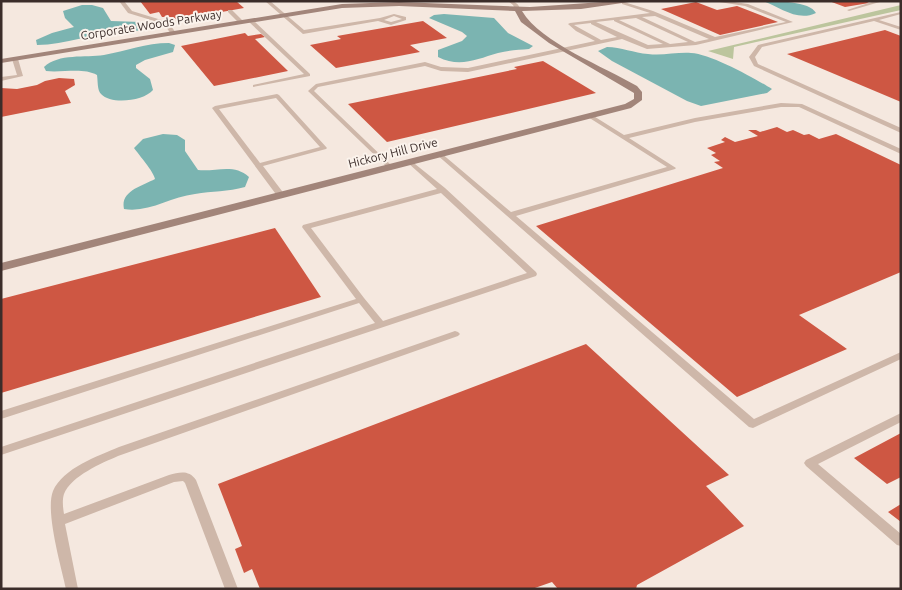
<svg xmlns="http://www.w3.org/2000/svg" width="902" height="590" font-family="Ubuntu,sans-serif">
<rect width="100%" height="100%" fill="#f5e8df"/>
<!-- green -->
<path fill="#bcc59d" d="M901 5V10L734 47 733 59 708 51Z"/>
<!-- water -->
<path fill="#7bb4b1" d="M763 1C776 1 810 1 816 13 797 22 780 7 763 1Z
M82 5H92L103 8 111 21 141 22 147 24 148 27C141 32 130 31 122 31 93 33 66 45 37 45L36 40 52 33 74 27 65 18 63 11Z
M444 14 494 18 508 33 533 46 529 49C519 50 509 50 498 53 477 59 460 68 438 57V50L462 41 467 36 462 32 429 18 434 15Z
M169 43 175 45 173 52 145 60 136 65V68L150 79 153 90C144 101 111 105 101 94 97 90 98 81 97 75 83 67 62 73 46 71L44 67C59 53 85 58 104 55 126 51 146 43 169 43Z
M607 47C621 47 634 53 648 54 662 56 677 52 691 53 711 54 754 78 772 89L767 93 701 106 687 101 612 61 598 51Z
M163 134 177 135 185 140V151L198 170C216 172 234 163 249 177L245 187C228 192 212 191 195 194 170 197 149 213 124 209 120 191 142 186 155 179 154 172 139 155 134 148L143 139Z"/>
<!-- building -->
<path fill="#ce5743" d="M140 1H236L244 8 177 20 173 17H162L159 12 150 14Z
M829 1H865L869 3 845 7Z
M696 2 717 10 737 6 778 22 720 35 661 9Z
M423 21 447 38 410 45 420 52 336 68 310 45 341 39 337 36Z
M885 30 901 36V102L787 54Z
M245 33 248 36 261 34 265 37 255 39 288 71 214 86 181 46Z
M543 61 596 93 387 142 348 104 517 69 514 67Z
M59 78 74 79 75 85 65 91 71 103 1 117V88L17 89 37 85 45 81Z
M777 127 787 132 793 130 804 135 809 134 819 139 836 134 901 165V272L799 315 847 349 737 397 536 226 723 168 714 162 720 161 711 155 716 153 707 148 725 142 721 140 725 137 735 142 758 136 748 130H756L760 132Z
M275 228 321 297 1 393V299Z
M586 344 729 475 706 486 744 526 637 585 636 589H558L552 582 532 589H260L252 569 244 573 235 549 242 546 218 484Z
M901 433V477L887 484 854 458Z
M901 504V522L888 512Z"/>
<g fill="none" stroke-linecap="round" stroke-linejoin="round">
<!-- lane -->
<path fill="#ceb7a9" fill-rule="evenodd" d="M119 1H124L132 11 168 22 176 33 171 34 164 24 128 13Z
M265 1H270L304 30 380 18 394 14 406 17V20L391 25 378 21 303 34ZM394 16 402 19 391 22 384 20Z
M508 1C515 1 520 4 520 11H516L513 5Z
M713 1H728L748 4 793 22 696 45 647 49 622 39 468 72 441 71 425 66 318 87 314 91 392 166 393 167 390 169 388 168 308 91 316 84 425 62 441 67 468 68 595 41 576 31 568 24 570 23 650 13 622 4V2H624L653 11 715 37 786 22 745 6ZM655 16 709 39 695 42 642 17ZM636 18 688 42 670 44 619 20ZM614 20V21L663 44 648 45 596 22ZM591 23V24L617 37 601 40 574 25Z
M875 1H883L849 11 847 10Z
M228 10H232L243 21V23H239L228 12Z
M901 12V14L879 20 901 27V30L874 21 762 47 755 57 758 64 901 128V133L754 66 749 57 758 45Z
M248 19H252L310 74V76L253 87V85L304 74 248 21Z
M15 57 18 59 23 76 1 81V77L17 75 12 59Z
M277 94 279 95 327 148 326 149 263 166 285 195 281 197H278L212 108 215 106ZM276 98 320 147 260 163 219 109Z
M781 103 802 104 901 149V154L799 107H781L695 122 629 138 676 168 675 169 516 216 754 419 901 352V359L753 428 749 427 436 154 437 153H441L511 212 667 167 588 117V115H592L624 135 695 118Z
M410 160 445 188 536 272 537 274 536 276 1 455V447L375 323 359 303 1 419V411L356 299 302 227 303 225 437 189 408 163 407 162ZM441 193 527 273 383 321 364 298 311 228Z
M455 331 458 332 460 334 458 336 118 456C102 463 71 476 64 494 62 500 63 508 64 514L169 475C180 472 189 470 196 480L238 589H225L185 483 183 481 174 482 65 524 78 589H66C61 566 45 511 53 491 63 468 98 456 119 447Z
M901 413V422L818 464 901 534V546L897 545 806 466 804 463 806 460Z"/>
<!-- secondary -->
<path fill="#a2857a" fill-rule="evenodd" d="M617 1H636L581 9 522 11C541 43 605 67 637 86L642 92V100L631 108 1 271V263L625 104 634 99V93L549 43 521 22 515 11 399 6 342 8 1 63V59L342 4 399 2 530 7Z"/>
</g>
<g text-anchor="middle" stroke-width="4" stroke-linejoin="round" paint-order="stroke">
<!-- far-street labels -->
<g font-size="12" fill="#3b2d2a" stroke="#fbf3ec">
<text transform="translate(151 25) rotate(-9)" y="4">Corporate Woods Parkway</text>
<text transform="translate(393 153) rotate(-14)" y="4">Hickory Hill Drive</text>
</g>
</g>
<!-- border -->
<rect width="902" height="590" fill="none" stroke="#3b2d2a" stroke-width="5"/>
</svg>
